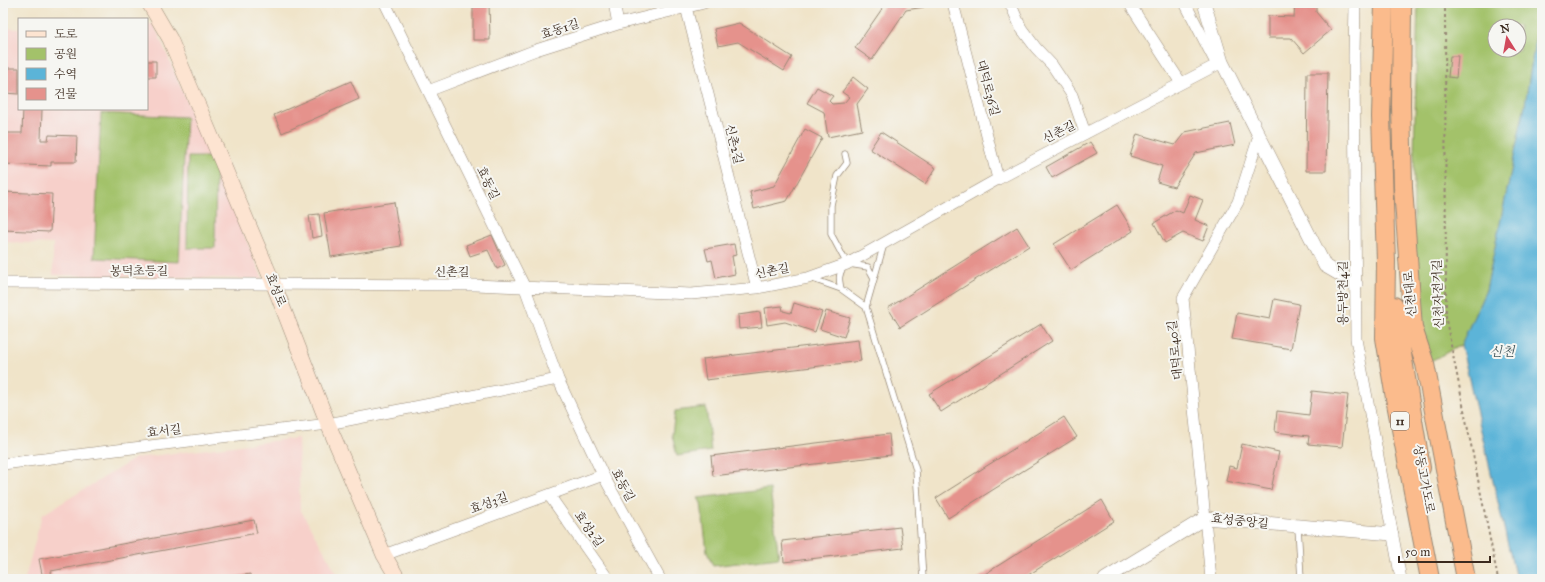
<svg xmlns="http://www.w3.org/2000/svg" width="1545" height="582" font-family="'IM FELL Great Primer','Noto Serif KR',serif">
<rect width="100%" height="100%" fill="#f6f6f2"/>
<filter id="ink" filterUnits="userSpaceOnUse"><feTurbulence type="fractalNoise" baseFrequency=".025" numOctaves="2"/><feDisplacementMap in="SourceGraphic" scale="8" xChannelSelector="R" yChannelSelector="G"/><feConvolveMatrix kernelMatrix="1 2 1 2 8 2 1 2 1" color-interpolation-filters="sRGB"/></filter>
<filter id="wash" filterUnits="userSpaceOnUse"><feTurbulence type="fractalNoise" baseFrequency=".012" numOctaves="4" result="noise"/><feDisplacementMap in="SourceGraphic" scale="16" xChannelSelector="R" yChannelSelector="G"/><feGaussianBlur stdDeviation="0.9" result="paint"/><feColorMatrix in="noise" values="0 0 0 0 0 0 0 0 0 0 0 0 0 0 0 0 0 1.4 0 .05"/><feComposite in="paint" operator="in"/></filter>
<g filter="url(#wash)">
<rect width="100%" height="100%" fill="#f0e4c9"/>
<!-- built -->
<path fill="#f7d0ca" d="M154 24 263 279 53 275V244L3 242V28L19 29V109H147V25Z
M298 438 300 509 340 579H25L42 515 136 458Z"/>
<!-- green -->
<path fill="#a3c26a" stroke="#6f7644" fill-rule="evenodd" d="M1418 3H1541L1525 105 1486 290 1461 345 1425 364 1413 328 1414 154ZM1495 26H1519V50H1495Z
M101 113 186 117 179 262 94 258Z
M188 157H216L215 248H187Z
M706 407 711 451 677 456 672 435 675 411Z
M770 489 779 558 713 566 707 552 701 503 698 498Z"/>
<!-- water -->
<path fill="#5bb4d8" stroke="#4b6f7b" d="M1541 3H1542V579H1516L1461 345 1486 290 1525 105Z"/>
<g id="blocks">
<!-- building -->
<path fill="#e5928c" d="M473 3H489L490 40H473Z
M886 3H923L924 7 906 10 872 60 855 48Z
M1295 3H1316V12L1331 30 1304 53 1291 38H1268V16L1294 17Z
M739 23 792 57 784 71 738 42 718 46 714 29Z
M1450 56H1458L1456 78 1448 77Z
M147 61H156V77H147Z
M3 68H19V94L3 93Z
M1307 73H1328L1326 171H1306Z
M853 77 868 89 857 104 862 130 828 137 824 112 807 103 817 87 833 96 829 101 832 104 844 103 849 97 842 92Z
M351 81 359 99 282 133 274 115Z
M23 109H42L41 140H48L49 135 77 136 76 162H51V166L3 164V133H22Z
M1230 123 1235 145 1196 153 1174 187 1157 182 1162 166 1130 156 1137 134 1175 145 1185 132Z
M805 129 822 138 787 201 754 209 750 192 774 186Z
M881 132 936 168 925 184 870 149Z
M1090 142 1097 153 1052 178 1046 167Z
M3 192 52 194 50 232 3 230Z
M1190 195 1203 200 1195 220 1209 226 1203 241 1183 233 1165 243 1154 223 1176 210 1183 213Z
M394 202 401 246 331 257 324 213Z
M1117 205 1133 231 1071 270 1054 244Z
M319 214 322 236 312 238 309 215Z
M1017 227 1029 246 900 327 888 308Z
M492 235 505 265 497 269 488 250 470 256 466 245Z
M734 244 736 255 732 256 735 274 716 278 712 260 708 261 705 249Z
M1274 299 1299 304 1291 349 1232 339 1237 313 1270 319Z
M794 303 822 312 815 332 785 322 767 325 765 308 782 306 783 311 791 313Z
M826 311 850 318 844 337 820 329Z
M760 312 762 327 739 329 738 315Z
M1041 324 1052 341 941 412 929 394Z
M858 340 861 361 706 380 703 359Z
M1312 391 1348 395 1342 447 1308 444 1309 436 1275 432 1277 411 1309 415Z
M1064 417 1077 437 948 518 936 498Z
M889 434 891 455 713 476 711 456Z
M1242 444 1279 452 1271 490 1226 481 1229 466 1237 468Z
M1102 500 1114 521 1022 579H977Z
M254 520 257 533 51 571 52 579H43L39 559Z
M900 527 903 548 784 562 782 541Z
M250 574 251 579H228V578Z"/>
</g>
</g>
<g filter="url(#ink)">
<use href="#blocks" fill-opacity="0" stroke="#968774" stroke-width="1"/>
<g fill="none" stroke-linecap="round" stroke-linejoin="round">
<!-- service casing -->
<g stroke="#968774" stroke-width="7">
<path id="service" d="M845 154 847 163 837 176 831 205V234L847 264
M884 244 866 307 916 470 923 579
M849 264 868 267 874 278
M810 278 841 289 866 307
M841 289C839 280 838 274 844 267
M1298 527 1301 579"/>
</g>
<!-- minor casing -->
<g stroke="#968774" stroke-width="12">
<path id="minor" d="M385 3 525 288 558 379 603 475 660 579
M614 3 618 24
M953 3 998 179
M1010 3 1021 28 1036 48 1052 65 1072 95 1085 133
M1129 3 1181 83
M1185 3 1217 65
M1355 3 1354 55 1356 339 1401 579
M686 7 757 288
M428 91 536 50 618 24 704 3
M3 283 475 285 691 294 757 288 808 278 847 264 998 179 1222 62
M3 464 328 424 558 379
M549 495 608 579
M384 555 603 475
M1211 579 1183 298 1238 202 1259 136"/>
</g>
<!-- tertiary casing -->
<g stroke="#968774" stroke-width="14">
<path id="tertiary" d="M1204 3 1222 62 1325 266 1356 284
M1105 579 1205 518 1392 534"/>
</g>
<!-- secondary casing -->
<g stroke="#968774" stroke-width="16">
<path id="secondary" d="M149 3 170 39 274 285 328 424 384 555 398 579"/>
</g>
<!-- trunk casing -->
<g stroke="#968774" stroke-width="20">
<path id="trunk" d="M1384 3 1381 117 1386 261 1385 338 1395 398 1430 579
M1402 3 1401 105 1403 187 1413 328 1425 364 1466 579
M1394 306 1421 468"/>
</g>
<!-- path -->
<path stroke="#968774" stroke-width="2" stroke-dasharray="3 3" stroke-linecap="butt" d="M1445 3 1446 320 1498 579"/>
<!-- service -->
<use href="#service" stroke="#fff" stroke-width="5.5"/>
<!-- minor -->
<use href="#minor" stroke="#fff" stroke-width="11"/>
<!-- tertiary -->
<use href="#tertiary" stroke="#fff" stroke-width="13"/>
<!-- secondary -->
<use href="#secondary" stroke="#fde4d1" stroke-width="15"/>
<!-- trunk -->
<use href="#trunk" stroke="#fbbb8c" stroke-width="18"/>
</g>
</g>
<g text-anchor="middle" stroke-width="4" stroke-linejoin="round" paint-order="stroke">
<!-- shield labels -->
<rect fill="#f6f6f2" stroke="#73675e" stroke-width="1" x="1391" y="412" width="18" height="18" rx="3"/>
<g font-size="11" font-weight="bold" fill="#3b2a1e">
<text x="1400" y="425">11</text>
</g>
<!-- street labels -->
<g font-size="12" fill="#3b2a1e" stroke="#f6f6f2">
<text transform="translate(560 29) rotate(-18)" y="4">효동1길</text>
<text transform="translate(988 88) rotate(75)" y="4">대덕로36길</text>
<text transform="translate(1059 132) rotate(-27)" y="4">신촌길</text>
<text transform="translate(734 144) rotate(76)" y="4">신촌2길</text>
<text transform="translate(488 183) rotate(64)" y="4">효동길</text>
<text x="139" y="275">봉덕초등길</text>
<text transform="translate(772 271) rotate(-11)" y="4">신촌길</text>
<text x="452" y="276">신촌길</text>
<text transform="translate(276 290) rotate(68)" y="4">효성로</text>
<text transform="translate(1343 293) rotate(-90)" y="4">용두방천4길</text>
<text transform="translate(1410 294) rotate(-95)" y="4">신천대로</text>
<text transform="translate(1438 294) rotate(-92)" y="4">신천자전거길</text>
<text transform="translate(1175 350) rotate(-96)" y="4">대덕로40길</text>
<text transform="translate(164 431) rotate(-7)" y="4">효서길</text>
<text transform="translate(1424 479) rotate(79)" y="4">상동고가도로</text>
<text transform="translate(623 485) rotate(62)" y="4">효동길</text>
<text transform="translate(489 503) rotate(-20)" y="4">효성3길</text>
<text transform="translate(1240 521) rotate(6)" y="4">효성중앙길</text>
<text transform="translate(589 529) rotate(55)" y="4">효성2길</text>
</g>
<!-- water labels -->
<g font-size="13" font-style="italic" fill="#465a5f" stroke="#f6f6f2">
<text x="1502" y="356">신천</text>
</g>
</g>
<!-- margin -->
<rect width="1545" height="582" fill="none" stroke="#f6f6f2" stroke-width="16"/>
<!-- legend -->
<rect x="18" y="18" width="130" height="92" fill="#f6f6f2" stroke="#aba49d"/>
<rect x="26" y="31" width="20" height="6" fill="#fde4d1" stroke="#aba49d"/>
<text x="54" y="38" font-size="12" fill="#3b2a1e">도로</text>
<rect x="26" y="48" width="20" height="12" fill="#a3c26a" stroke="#aba49d"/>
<text x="54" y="58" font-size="12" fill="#3b2a1e">공원</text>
<rect x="26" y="68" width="20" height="12" fill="#5bb4d8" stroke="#aba49d"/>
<text x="54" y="78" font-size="12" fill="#3b2a1e">수역</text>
<rect x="26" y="88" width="20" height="12" fill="#e5928c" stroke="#aba49d"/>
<text x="54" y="98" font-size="12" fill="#3b2a1e">건물</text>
<!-- north arrow -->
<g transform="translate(1507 38) rotate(349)"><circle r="19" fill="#f6f6f2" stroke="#aba49d"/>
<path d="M0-3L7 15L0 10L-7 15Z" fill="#d1495b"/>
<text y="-6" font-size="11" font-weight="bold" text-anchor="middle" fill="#3b2a1e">N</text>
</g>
<!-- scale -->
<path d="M1399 556v6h91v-6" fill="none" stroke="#3b2a1e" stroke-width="2"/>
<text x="1405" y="556" font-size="12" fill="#3b2a1e" stroke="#f6f6f2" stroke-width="3" paint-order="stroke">50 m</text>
</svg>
